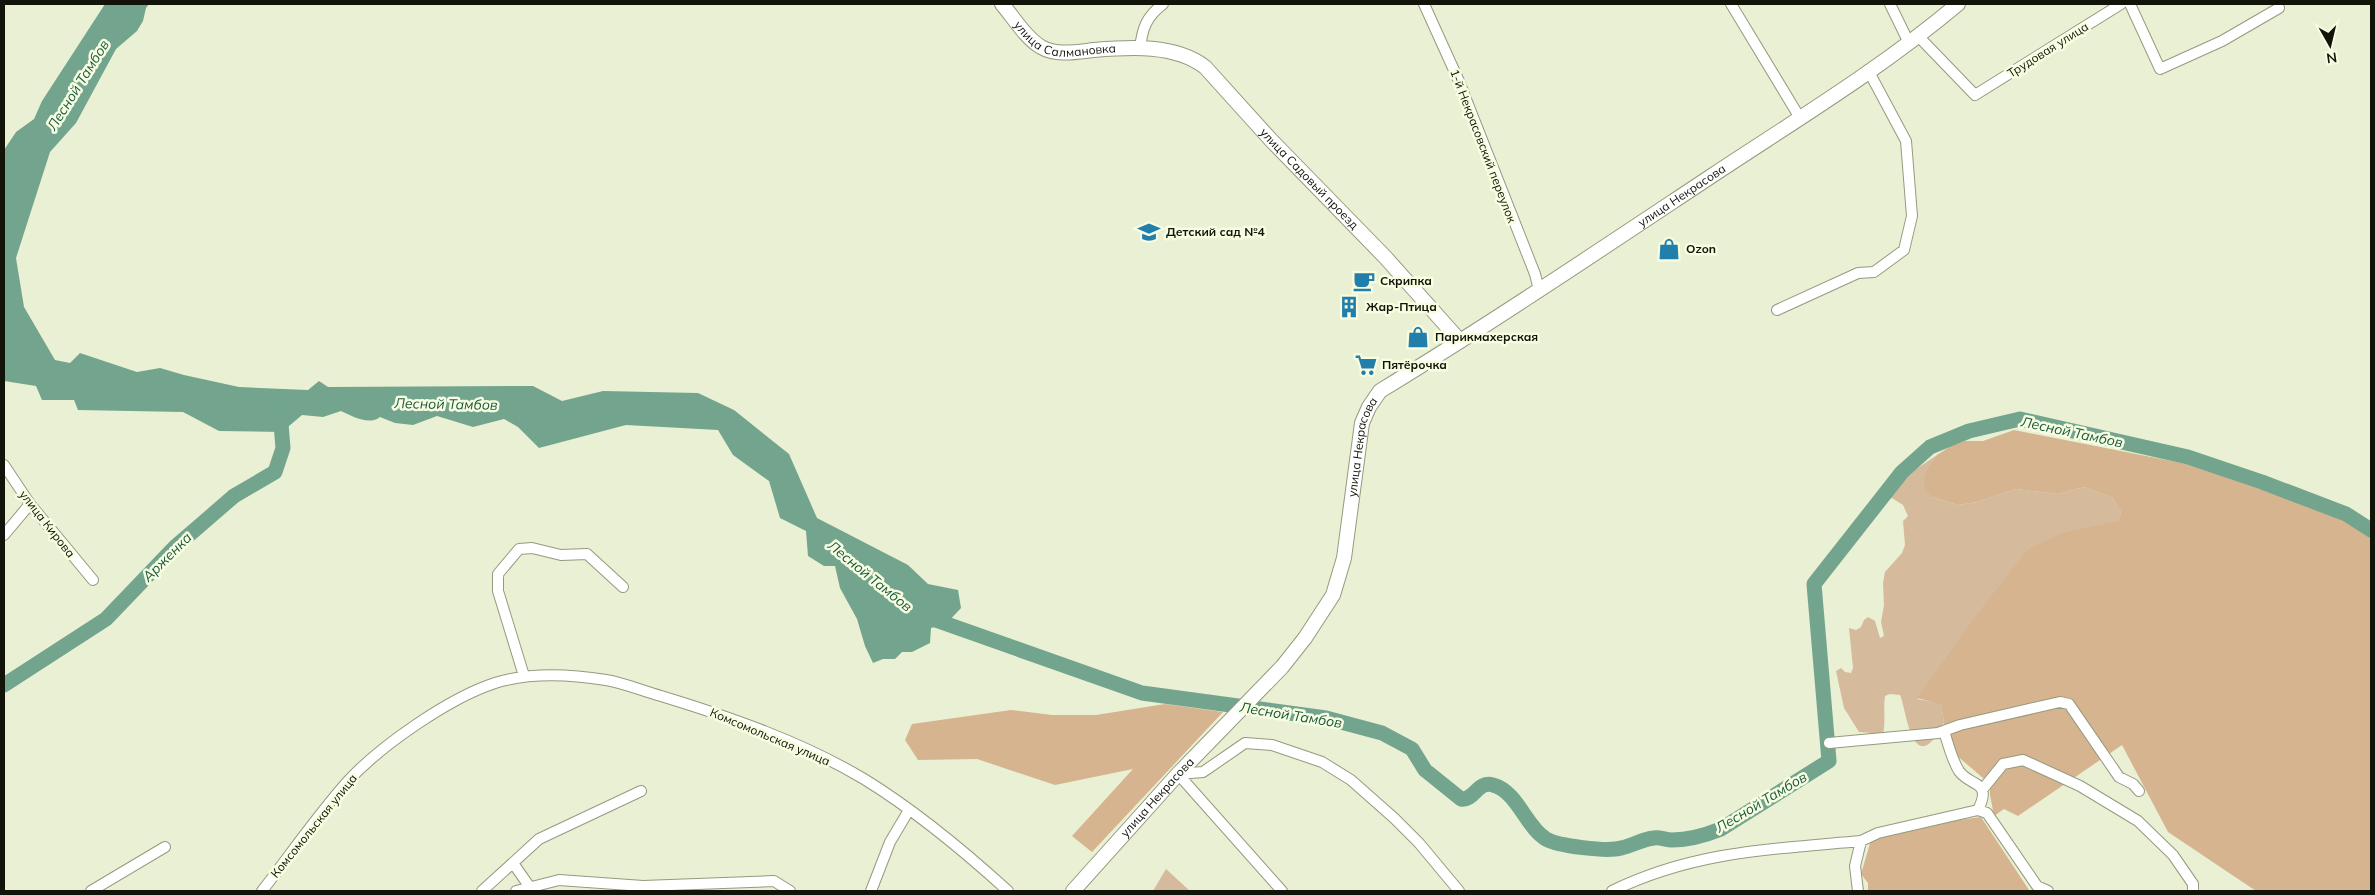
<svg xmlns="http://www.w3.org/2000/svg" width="2375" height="895" font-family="Mulish,sans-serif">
<rect width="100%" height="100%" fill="#eaf0d3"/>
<!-- green -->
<path fill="#d6ba9c" d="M1937 455 1929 465 1932 497 1958 505 1977 502 2016 489 2058 494 2084 487 2113 498 2121 512 2118 521 1917 699 1941 703 1944 723C1939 728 1936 738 1931 742 1910 762 1905 704 1900 695L1890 694 1885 696C1883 709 1886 721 1883 734L1859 732 1844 708 1836 671 1841 668 1845 672 1851 673 1853 668 1849 628 1856 630 1861 627 1864 620 1868 617 1875 621 1880 638 1884 636 1881 622 1884 605 1883 583 1885 572 1902 553 1905 545 1903 521 1908 516 1903 505 1882 492Z
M1166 869 1190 891H1153Z"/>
<!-- forest -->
<path fill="#d6b48f" d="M2014 430 2268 480 2338 511 2371 535V891H2256L2168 832 2122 745 2018 816 2004 809 1994 816 1990 795V784L1955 754 1944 723 1941 704 1917 698 1975 617 2024 554 2033 546 2066 532 2118 521 2121 512 2113 498 2084 487 2058 494 2016 489 1977 502 1958 505 1932 497 1925 489 1924 480 1929 465 1937 455 1951 446 1965 441H1983Z
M1165 704 1223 712 1092 852 1072 836 1133 769 1055 785 977 759 918 760 905 740 912 724 1011 710 1052 715H1096Z
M1981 817 2029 890 2033 891H1868V883L1861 874 1871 840 1936 823Z"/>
<!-- water -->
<path fill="#73a58e" d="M105 4H149L146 8 143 21 137 31 116 49 76 123 50 152 16 258 24 307 55 360 70 363 80 353 137 372 160 368 184 375 239 387 308 390 319 381 328 387 533 386 562 401 603 391 698 393 734 410 789 454 817 518 908 565 928 584 958 590 961 608 947 623 931 628 930 643 912 652H902L895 659H883L873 663 865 646 857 619 840 588 835 566H824L808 556 806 531 780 518 769 481 733 455 718 430 626 425 539 448 518 427 504 419 473 427 437 416 413 425 395 423 380 417C369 426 352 416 341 411L323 417 302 415 282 432 219 431 183 412 78 410 74 400H42L36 386 4 381V150L16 132 34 119 42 101Z"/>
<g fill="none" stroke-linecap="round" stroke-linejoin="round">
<!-- river -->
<path stroke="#73a58e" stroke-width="15" d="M927 617 1142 693 1326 718 1382 733 1412 749 1425 770 1461 799C1474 801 1478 780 1493 785 1518 792 1525 826 1546 839 1558 846 1607 852 1621 848 1632 846 1642 839 1654 838 1660 837 1666 840 1672 840 1689 840 1706 835 1721 829L1829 761 1814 584 1902 472 1930 447 1969 431 2020 419 2188 457 2262 482 2346 514 2371 530
M4 685 106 619 175 547 234 496 275 472 283 448 280 412"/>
<!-- street casing -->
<g stroke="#949a7f" stroke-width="12">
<path id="street" d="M1424 4 1458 79 1535 274 1539 290
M1731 4 1800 118
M1890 4 1909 43
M2130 4 2160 69 2222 41 2279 8
M1919 37 1975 95 2121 4
M1140 49C1142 29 1146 17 1163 4
M1777 310 1858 273 1874 272 1904 250 1912 216 1906 141 1868 70
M4 465 30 504 93 580
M4 535 30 504
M524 676 498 591V574L519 549 532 548 561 555 587 554 623 587
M1944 731C1948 744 1952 760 1959 771 1970 787 1993 780 1978 810
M1829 743 1938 733 1960 725 2060 702 2069 704 2119 777 2133 784 2139 791
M1178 774 1203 772 1245 743 1272 745 1322 762 1351 780 1394 818 1419 843 1459 891
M1178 774 1282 891
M1982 790 2003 764 2023 760 2080 786 2138 821 2173 855 2193 884V891
M513 863 529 886
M91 891 165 847
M262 891C290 855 317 816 347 782 380 746 449 698 495 683 530 672 569 674 606 680 624 683 643 691 661 696 730 717 802 742 864 779 916 811 963 850 1008 891
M482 891 539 839 641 791
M516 891 559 880 643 886 774 881 790 891
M871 891 890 842 909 810
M1612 891C1694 851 1772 849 1861 841L1878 833 1978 810 1987 813 2037 886 2048 891
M1858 891 1855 866 1861 841"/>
</g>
<!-- secondary casing -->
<g stroke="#949a7f" stroke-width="16">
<g id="secondary">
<path id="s1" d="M1002 4C1014 18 1025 37 1041 47 1057 56 1076 52 1094 50 1130 47 1175 44 1205 67L1271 140 1386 258 1460 341"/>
<path id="s2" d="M1073 891 1178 774 1282 667 1305 638 1333 595 1344 558 1362 423 1369 407 1380 391C1493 322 1603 248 1713 175 1796 120 1882 68 1958 4"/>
</g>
</g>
<!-- street -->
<use href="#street" stroke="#fff" stroke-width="10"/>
<!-- secondary -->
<use href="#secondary" stroke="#fff" stroke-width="14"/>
</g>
<!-- icons -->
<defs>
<g id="school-bare" transform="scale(1.725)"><path d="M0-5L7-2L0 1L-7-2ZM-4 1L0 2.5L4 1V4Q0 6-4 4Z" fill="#227eab" stroke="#f7fde0" stroke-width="2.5" paint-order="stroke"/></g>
<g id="shop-bare" transform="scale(1.725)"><path d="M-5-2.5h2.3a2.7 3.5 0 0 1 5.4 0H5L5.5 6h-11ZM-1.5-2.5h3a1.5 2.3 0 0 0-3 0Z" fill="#227eab" stroke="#f7fde0" stroke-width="2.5" paint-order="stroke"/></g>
<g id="cafe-bare" transform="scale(1.725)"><path d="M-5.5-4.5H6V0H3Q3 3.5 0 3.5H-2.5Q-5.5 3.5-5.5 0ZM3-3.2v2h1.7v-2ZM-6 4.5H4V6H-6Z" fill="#227eab" stroke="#f7fde0" stroke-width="2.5" paint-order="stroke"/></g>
<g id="building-bare" transform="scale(1.725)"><path d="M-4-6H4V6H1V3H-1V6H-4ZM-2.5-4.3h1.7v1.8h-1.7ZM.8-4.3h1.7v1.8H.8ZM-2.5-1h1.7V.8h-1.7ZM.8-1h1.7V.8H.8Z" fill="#227eab" stroke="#f7fde0" stroke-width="2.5" paint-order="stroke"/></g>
<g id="supermarket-bare" transform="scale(1.725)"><path d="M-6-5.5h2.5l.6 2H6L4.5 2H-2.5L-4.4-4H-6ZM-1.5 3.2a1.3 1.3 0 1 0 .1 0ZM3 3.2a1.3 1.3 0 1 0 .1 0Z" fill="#227eab" stroke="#f7fde0" stroke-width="2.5" paint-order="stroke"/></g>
</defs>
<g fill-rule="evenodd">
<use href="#school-bare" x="1149" y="232"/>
<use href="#shop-bare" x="1669" y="249"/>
<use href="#cafe-bare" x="1364" y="281"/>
<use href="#building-bare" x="1349" y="307"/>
<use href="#shop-bare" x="1418" y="337"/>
<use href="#supermarket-bare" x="1366" y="365"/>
</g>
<g text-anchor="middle" stroke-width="5" stroke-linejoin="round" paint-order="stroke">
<!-- street labels -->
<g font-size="12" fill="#121309" stroke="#f7fde0">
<text dy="4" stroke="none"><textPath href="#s1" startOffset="79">улица Салмановка</textPath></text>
<text transform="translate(2048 50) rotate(-32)" y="4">Трудовая улица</text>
<text transform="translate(1483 146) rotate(69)" y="4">1-й Некрасовский переулок</text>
<text dy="4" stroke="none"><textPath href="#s1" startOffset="380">улица Садовый проезд</textPath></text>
<text dy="4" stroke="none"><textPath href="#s2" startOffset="966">улица Некрасова</textPath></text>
<text dy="4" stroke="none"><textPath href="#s2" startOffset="546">улица Некрасова</textPath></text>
<text transform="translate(47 524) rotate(52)" y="4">улица Кирова</text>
<text transform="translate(770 737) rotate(23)" y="4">Комсомольская улица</text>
<text dy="4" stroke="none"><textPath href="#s2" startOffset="126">улица Некрасова</textPath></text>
<text transform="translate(314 826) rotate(-51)" y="4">Комсомольская улица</text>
</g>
<!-- poi labels -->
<g font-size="12" font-weight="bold" fill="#121309" stroke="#f7fde0" text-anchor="start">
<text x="1166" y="236">Детский сад №4</text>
<text x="1686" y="253">Ozon</text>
<text x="1380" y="285">Скрипка</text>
<text x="1366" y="311">Жар-Птица</text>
<text x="1435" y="341">Парикмахерская</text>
<text x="1382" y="369">Пятёрочка</text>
</g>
<!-- water labels -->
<g font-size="14" font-style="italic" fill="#1a5841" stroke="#f7fde0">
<text transform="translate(78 85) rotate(-58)" y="5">Лесной Тамбов</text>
<text transform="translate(446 404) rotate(1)" y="5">Лесной Тамбов</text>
<text transform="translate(2072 432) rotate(12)" y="5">Лесной Тамбов</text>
<text transform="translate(167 557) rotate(-45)" y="5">Арженка</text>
<text transform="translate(870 576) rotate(39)" y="5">Лесной Тамбов</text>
<text transform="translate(1291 715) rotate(9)" y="5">Лесной Тамбов</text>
<text transform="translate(1761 802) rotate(-31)" y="5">Лесной Тамбов</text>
</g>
</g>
<!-- border -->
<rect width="2375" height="895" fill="none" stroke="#121309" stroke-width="10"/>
<!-- north arrow -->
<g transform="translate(2330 45) rotate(172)" stroke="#f7fde0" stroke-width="4" paint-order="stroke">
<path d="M0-4L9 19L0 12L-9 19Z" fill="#121309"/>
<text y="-8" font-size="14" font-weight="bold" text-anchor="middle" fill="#121309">N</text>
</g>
</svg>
